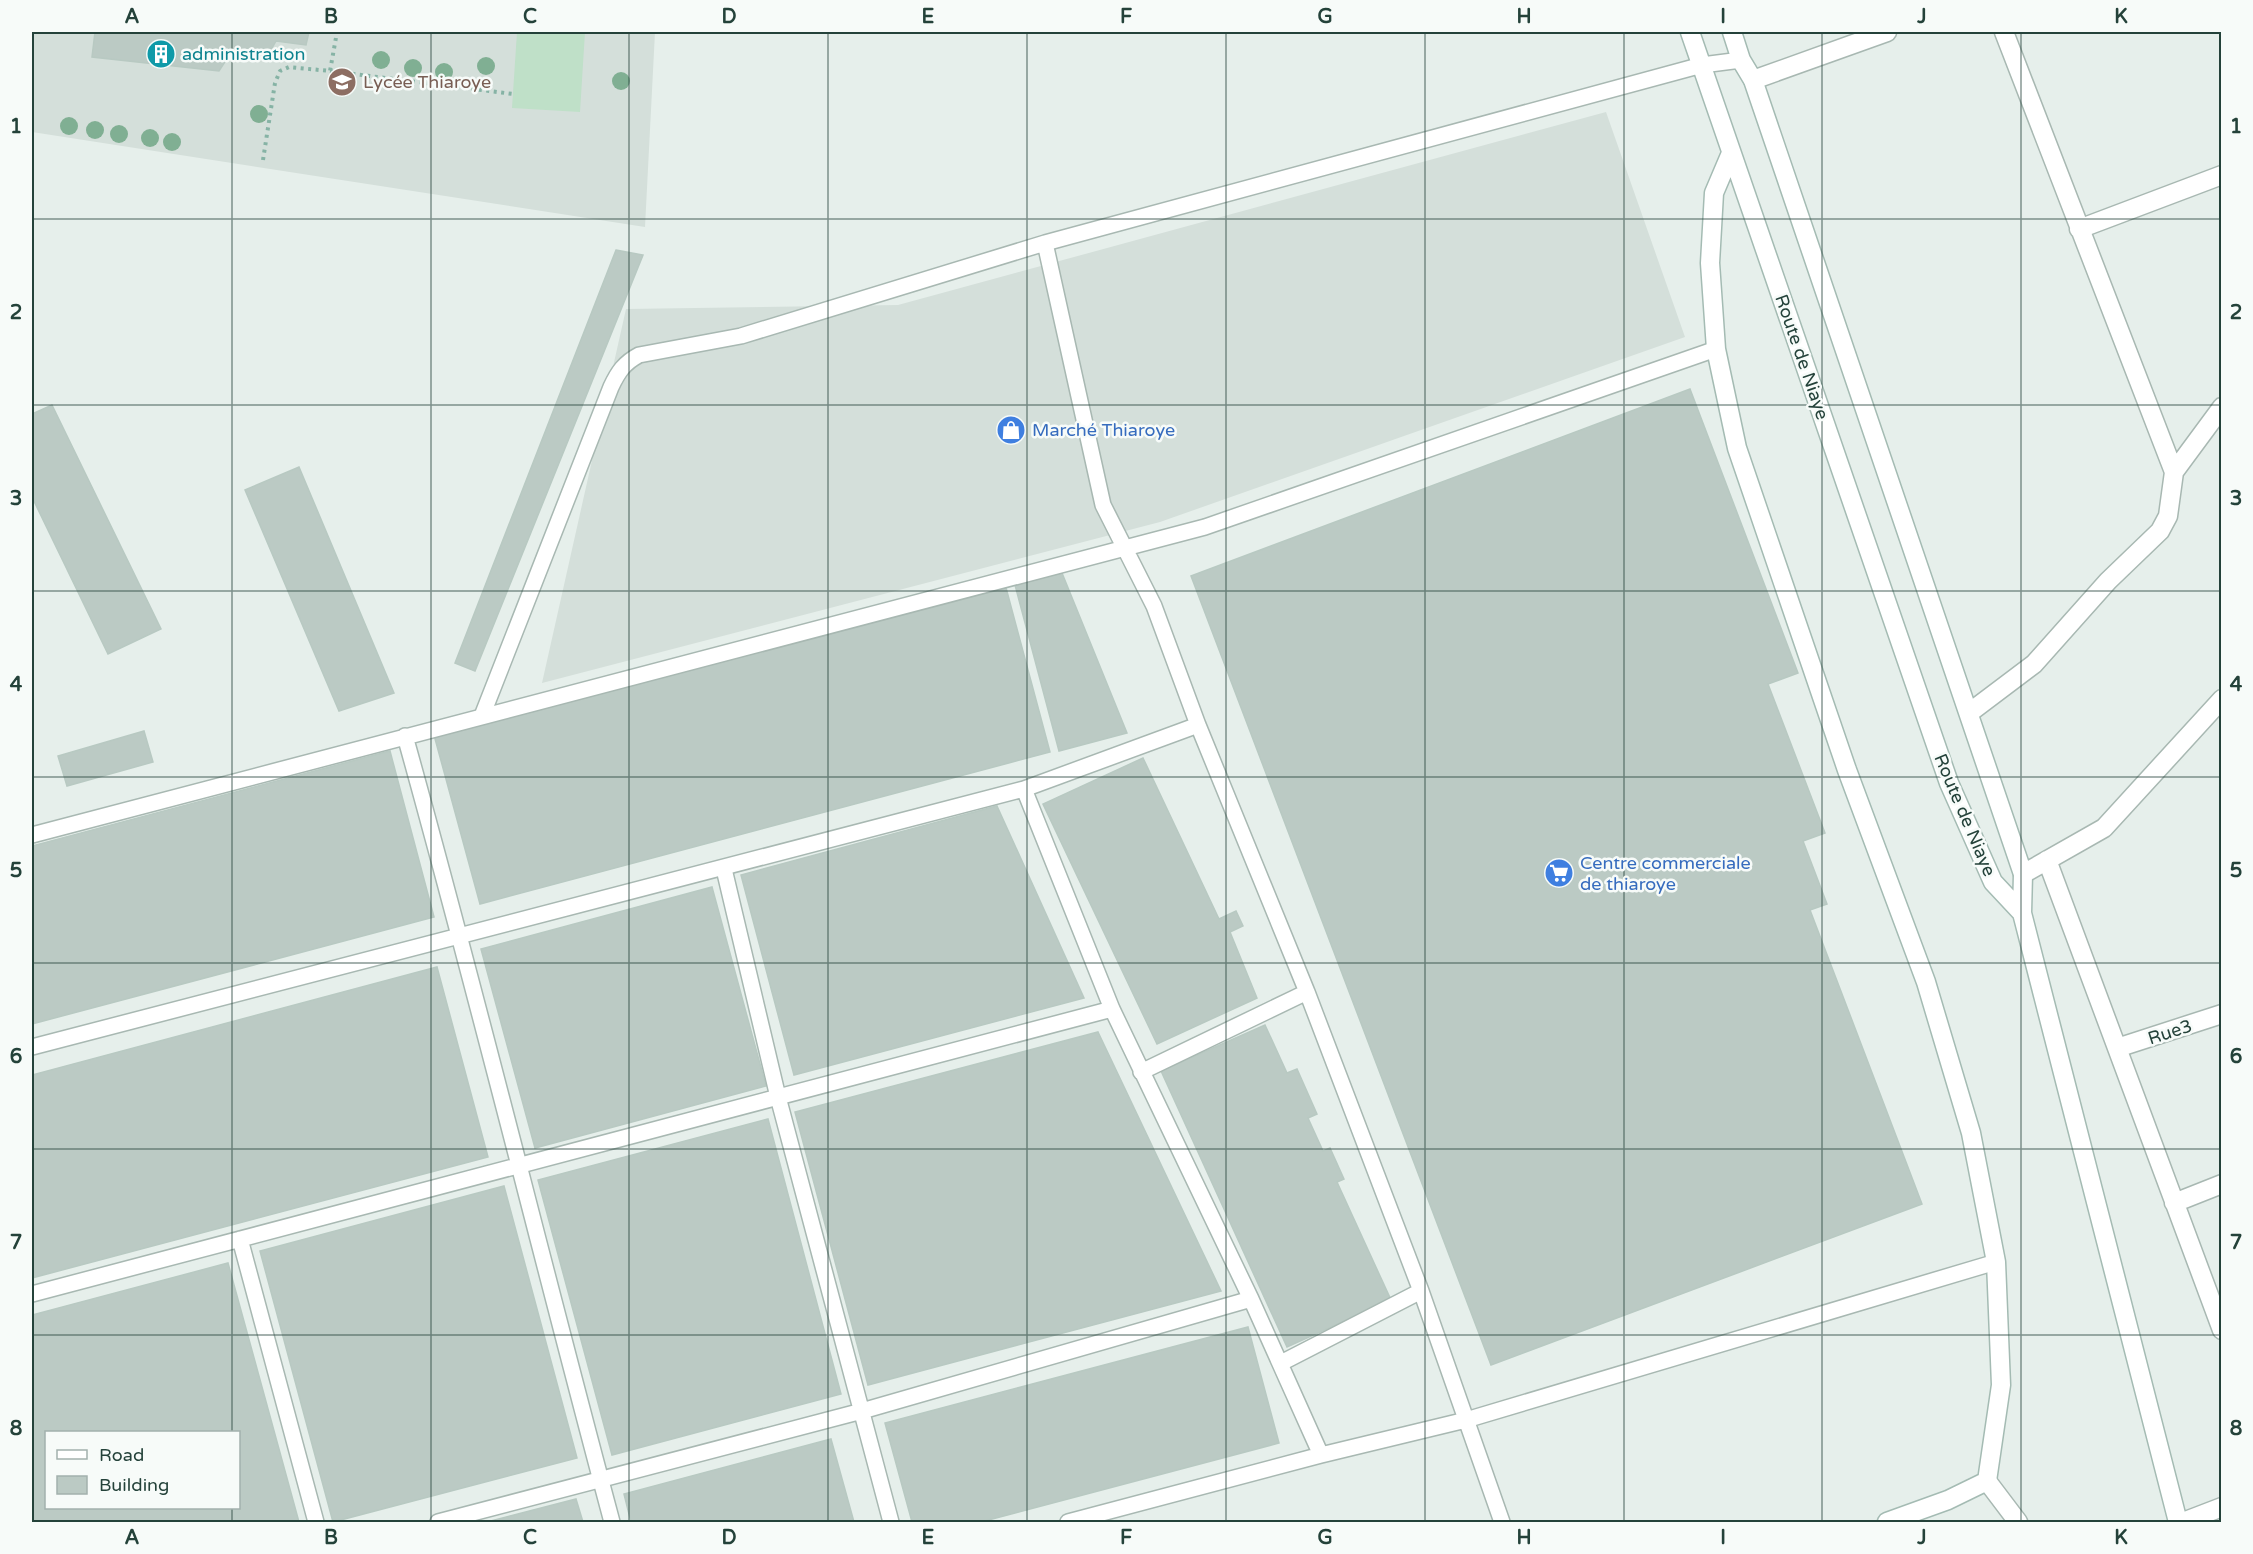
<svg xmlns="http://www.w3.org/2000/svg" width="2253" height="1554" font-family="'Varela Round',sans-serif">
<rect width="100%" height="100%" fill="#e6efeb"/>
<!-- built -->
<path fill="#d4dfda" d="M32 32H655L645 227 32 132Z
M1606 112 1685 337 1160 522 542 683 626 309 898 305Z"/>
<!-- grass -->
<path fill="#bfe0c8" d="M517 32H585L580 112 512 108Z"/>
<!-- building -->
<path fill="#bbcac4" stroke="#b8c9c2" stroke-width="1.5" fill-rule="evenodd" d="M95 32H309L306 45 276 41 267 57 232 51 219 71 92 57Z
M616 250 643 255 475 671 455 663Z
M1690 389 1798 673 1768 684 1825 833 1803 841 1827 904 1810 910 1922 1204 1491 1365 1191 576Z
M52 405 161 629 108 654 32 497V414Z
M299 467 394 693 339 711 245 490Z
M1062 573 1127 733 1059 751 1015 585Z
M1005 584 1050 752 480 904 434 735Z
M144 731 153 762 67 786 58 756Z
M390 751 434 917 32 1024V846Z
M1143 758 1219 919 1236 911 1243 926 1230 932 1257 998 1157 1044 1043 804Z
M997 806 1084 998 794 1075 741 875Z
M712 887 766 1086 535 1148 481 949Z
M437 967 488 1157 32 1278V1075Z
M1265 1025 1287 1073 1297 1069 1317 1114 1308 1118 1323 1151 1330 1148 1344 1179 1337 1182 1391 1300 1287 1347 1161 1071Z
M1098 1032 1221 1291 868 1385 795 1112Z
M768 1119 841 1394 612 1455 538 1180Z
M504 1186 577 1458 333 1522 260 1251Z
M228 1263 299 1522H32V1315ZM46 1432H238V1508H46Z
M1248 1327 1279 1443 981 1522H912L885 1423Z
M831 1439 854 1522H631L624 1494Z
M576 1499 583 1522H487Z"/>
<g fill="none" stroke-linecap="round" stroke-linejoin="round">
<!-- lane casing -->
<g stroke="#a8b8b2" stroke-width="18">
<path id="lane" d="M1045 243 1103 505 1154 606 1198 725 1307 992 1421 1291 1502 1522
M482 716 611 387C618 372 624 363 639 355L741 336 1045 243 1702 65 1741 60
M405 736C478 997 542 1261 612 1522
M1024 789 1112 1009 1251 1299 1321 1455
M32 835 1205 527 1716 349
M724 869 778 1097 891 1522
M32 1047 1024 789 1198 725
M1141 1072 1307 992
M240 1239 316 1522
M32 1294 1112 1009
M1281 1363 1421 1291
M438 1522 862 1411 1251 1299
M1068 1522 1321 1455 1466 1420 1996 1262"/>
</g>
<!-- street casing -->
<g stroke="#a8b8b2" stroke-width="21">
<path id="street" d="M2004 32 2174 472
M1753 80 1887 32
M2079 229 2222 175
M1969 713 2034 664 2108 581 2160 531 2168 516 2174 472 2222 407
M2047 860 2222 1330
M2023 874 2104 828 2222 699
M2117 1048 2222 1014
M2174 1203 2222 1184
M1987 1481 2018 1522
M2183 1522 2222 1507"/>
</g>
<!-- secondary casing -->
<g stroke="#a4bbb3" stroke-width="21">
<path id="secondary" d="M1690 32 1949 783 1993 882 2022 913
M1732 32 1741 60 1753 80 2023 874 2022 913 2178 1522
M1731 153 1714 193 1710 263 1716 349 1737 448 1847 770 1926 982 1971 1133 1996 1262 2001 1385 1987 1481 1948 1500 1887 1522"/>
</g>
<!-- path -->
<path stroke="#86b3a5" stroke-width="4" stroke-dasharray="3 4.5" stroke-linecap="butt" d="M330 71 513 94
M263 160 275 83 280 71 289 67 330 71 337 32"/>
<!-- lane -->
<use href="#lane" stroke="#fff" stroke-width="15"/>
<!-- street -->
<use href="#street" stroke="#fff" stroke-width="18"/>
<!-- secondary -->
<use href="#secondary" stroke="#fff" stroke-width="18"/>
</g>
<!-- trees -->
<g fill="#80af93">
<circle cx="381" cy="60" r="9"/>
<circle cx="486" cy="66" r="9"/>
<circle cx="413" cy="68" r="9"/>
<circle cx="444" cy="72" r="9"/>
<circle cx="621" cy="81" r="9"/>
<circle cx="259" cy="114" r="9"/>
<circle cx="69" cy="126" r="9"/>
<circle cx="95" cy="130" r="9"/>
<circle cx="119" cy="134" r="9"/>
<circle cx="150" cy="138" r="9"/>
<circle cx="172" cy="142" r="9"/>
</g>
<!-- grid -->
<path fill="none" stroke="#24423a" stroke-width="1.5" stroke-opacity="0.55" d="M232 32V1432M431 32V1522M629 32V1522M828 32V1522M1027 32V1522M1226 32V1522M1425 32V1522M1624 32V1522M1822 32V1522M2021 32V1522M32 219H2222M32 405H2222M32 591H2222M32 777H2222M32 963H2222M32 1149H2222M32 1335H2222M232 1508V1522"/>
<!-- icons -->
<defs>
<g id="building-disc" transform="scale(1.5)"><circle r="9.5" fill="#0f9aa8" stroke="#f7fbf9"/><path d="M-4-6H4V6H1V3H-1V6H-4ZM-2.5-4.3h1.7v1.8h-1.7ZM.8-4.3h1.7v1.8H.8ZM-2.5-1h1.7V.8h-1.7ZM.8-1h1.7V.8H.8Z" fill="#fff"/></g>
<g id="school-disc" transform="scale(1.5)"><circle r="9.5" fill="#8d6e63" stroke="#f7fbf9"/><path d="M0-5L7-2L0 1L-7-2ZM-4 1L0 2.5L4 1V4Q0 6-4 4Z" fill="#fff"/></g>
<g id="shop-disc" transform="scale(1.5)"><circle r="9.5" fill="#3f7fe0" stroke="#f7fbf9"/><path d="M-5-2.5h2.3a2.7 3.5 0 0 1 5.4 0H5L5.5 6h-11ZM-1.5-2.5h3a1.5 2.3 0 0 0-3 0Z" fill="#fff"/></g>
<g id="supermarket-disc" transform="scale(1.5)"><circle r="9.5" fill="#3f7fe0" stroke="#f7fbf9"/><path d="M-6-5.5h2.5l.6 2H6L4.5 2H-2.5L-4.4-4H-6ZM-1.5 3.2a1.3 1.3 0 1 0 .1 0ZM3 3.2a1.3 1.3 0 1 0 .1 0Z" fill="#fff"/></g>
</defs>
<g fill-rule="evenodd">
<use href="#building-disc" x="161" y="54"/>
<use href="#school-disc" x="342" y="82"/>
<use href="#shop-disc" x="1011" y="430"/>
<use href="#supermarket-disc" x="1559" y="873"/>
</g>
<g text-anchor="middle" stroke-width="5" stroke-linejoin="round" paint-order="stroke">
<!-- culture labels -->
<g font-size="18" fill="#0d838f" stroke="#f7fbf9" text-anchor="start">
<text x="182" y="60">administration</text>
</g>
<!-- education labels -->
<g font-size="18" fill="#785e54" stroke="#f7fbf9" text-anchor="start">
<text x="363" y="88">Lycée Thiaroye</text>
</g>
<!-- street labels -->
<g font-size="18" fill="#24423a" stroke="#f7fbf9">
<text transform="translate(1802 357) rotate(71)" y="6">Route de Niaye</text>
<text transform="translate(1965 815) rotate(67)" y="6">Route de Niaye</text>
<text transform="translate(2170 1032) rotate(-18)" y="6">Rue3</text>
</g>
<!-- shop labels -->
<g font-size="18" fill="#366cbe" stroke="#f7fbf9" text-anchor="start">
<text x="1032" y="436">Marché Thiaroye</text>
<text x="1580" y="869">Centre commerciale<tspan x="1580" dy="21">de thiaroye</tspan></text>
</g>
</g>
<!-- border -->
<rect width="2253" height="1554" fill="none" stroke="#f7fbf9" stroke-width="66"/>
<!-- legend -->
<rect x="45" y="1431" width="195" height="78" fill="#f7fbf9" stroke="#a3b1ad" stroke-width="1.5"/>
<rect x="57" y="1450" width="30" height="9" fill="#ffffff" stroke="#a3b1ad" stroke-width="1.5"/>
<text x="99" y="1461" font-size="18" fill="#24423a">Road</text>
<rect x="57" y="1476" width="30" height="18" fill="#bbcac4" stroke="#a3b1ad" stroke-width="1.5"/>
<text x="99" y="1491" font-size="18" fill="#24423a">Building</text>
<rect x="33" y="33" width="2187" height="1488" fill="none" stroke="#24423a" stroke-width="2"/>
<g font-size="20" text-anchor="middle" font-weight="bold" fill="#24423a">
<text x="132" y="23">A</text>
<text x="331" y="23">B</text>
<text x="530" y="23">C</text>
<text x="729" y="23">D</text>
<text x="928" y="23">E</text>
<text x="1126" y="23">F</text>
<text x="1325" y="23">G</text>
<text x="1524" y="23">H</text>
<text x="1723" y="23">I</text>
<text x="1922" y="23">J</text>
<text x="2121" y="23">K</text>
<text x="16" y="133">1</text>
<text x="2236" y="133">1</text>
<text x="16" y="319">2</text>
<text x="2236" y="319">2</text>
<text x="16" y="505">3</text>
<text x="2236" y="505">3</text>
<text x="16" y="691">4</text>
<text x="2236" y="691">4</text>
<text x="16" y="877">5</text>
<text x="2236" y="877">5</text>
<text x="16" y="1063">6</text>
<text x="2236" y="1063">6</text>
<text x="16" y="1249">7</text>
<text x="2236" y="1249">7</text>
<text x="16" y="1435">8</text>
<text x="2236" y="1435">8</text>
<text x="132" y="1544">A</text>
<text x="331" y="1544">B</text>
<text x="530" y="1544">C</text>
<text x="729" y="1544">D</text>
<text x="928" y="1544">E</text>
<text x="1126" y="1544">F</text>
<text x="1325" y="1544">G</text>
<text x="1524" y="1544">H</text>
<text x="1723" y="1544">I</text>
<text x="1922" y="1544">J</text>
<text x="2121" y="1544">K</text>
</g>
</svg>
